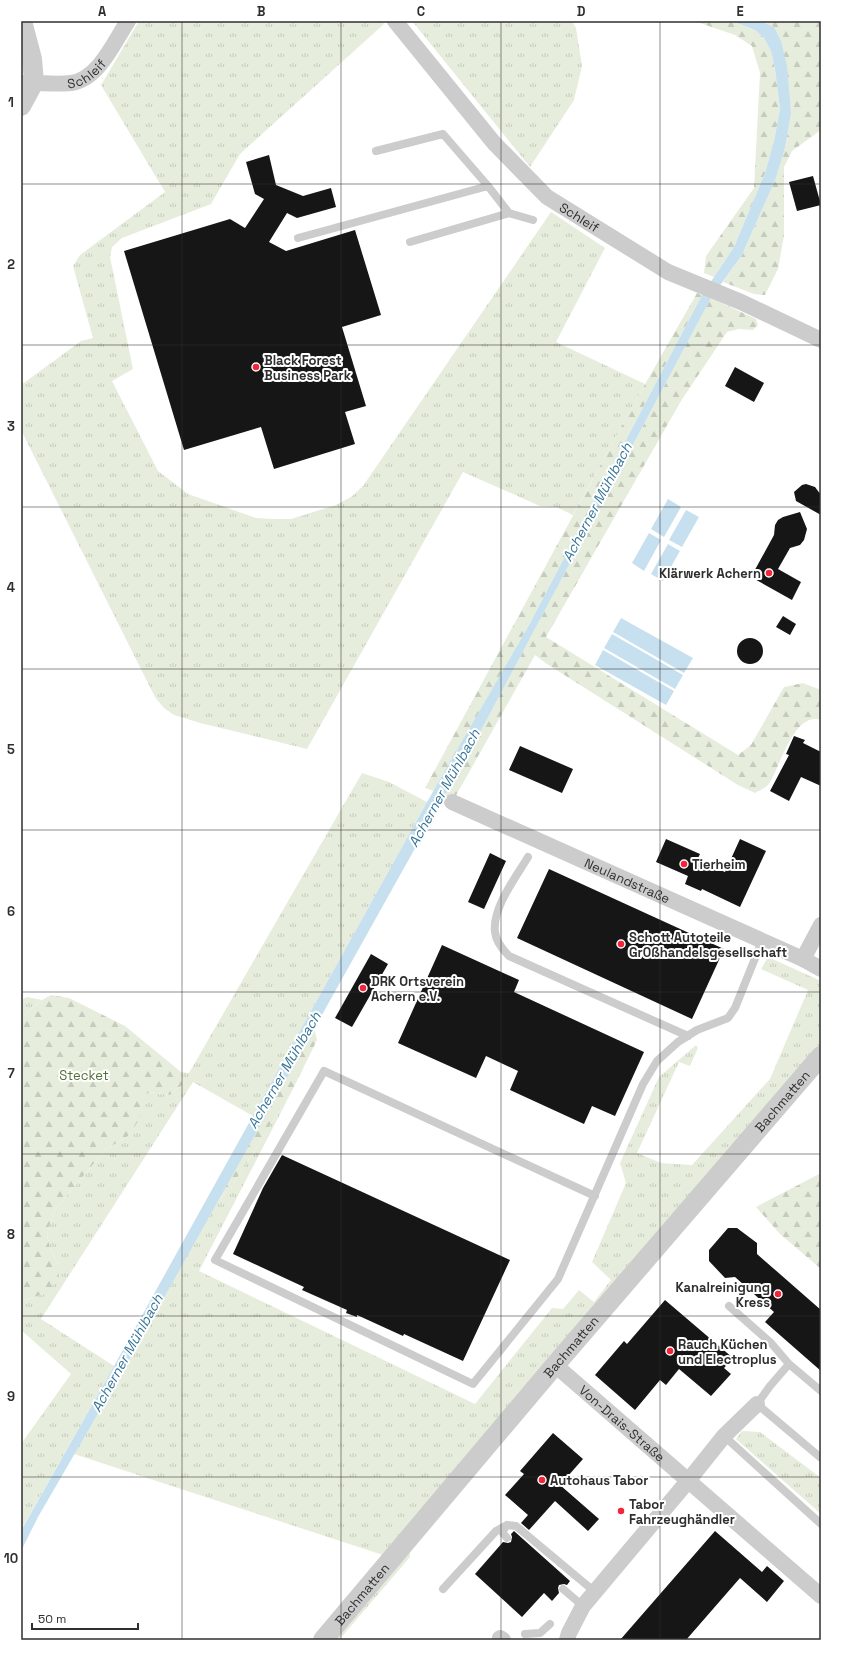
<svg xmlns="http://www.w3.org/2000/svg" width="842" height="1661" font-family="'Space Grotesk',sans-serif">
<defs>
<pattern id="grass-tufts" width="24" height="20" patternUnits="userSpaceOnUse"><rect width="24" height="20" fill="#e6eddc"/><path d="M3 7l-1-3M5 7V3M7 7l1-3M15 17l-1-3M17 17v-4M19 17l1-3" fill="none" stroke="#c6ccbd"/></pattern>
<pattern id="forest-firs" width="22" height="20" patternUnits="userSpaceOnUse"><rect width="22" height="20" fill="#e6eddc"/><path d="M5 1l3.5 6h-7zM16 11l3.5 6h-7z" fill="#c6ccbd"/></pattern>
</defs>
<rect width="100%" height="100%" fill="#fff"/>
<!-- grass -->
<path fill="url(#grass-tufts)" d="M139 21H382L384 24 240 154 211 204 122 238 112 247 110 257 133 369 112 381 158 471 188 494 256 518 273 519H291L336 505 351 497 363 486 551 212 605 248 556 342 645 384 573 515 556 507 540 506 463 472 307 749 200 723 174 715 164 708 155 697 21 430V385L81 341 93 338 73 266 80 255 165 192 101 85Z
M412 21H572L576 28 582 66 574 100 530 167Z
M362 773 389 782 427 802 253 1116 193 1082 41 1319 114 1366 21 1530V1444L71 1374 21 1330V1301L44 1294 58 1266 50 1248 47 1234 54 1211 105 1150 128 1136 143 1096 150 1092 170 1095 182 1085 181 1072 189 1073Z
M768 957 821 981V1045L383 1555 74 1454 132 1355 214 1206 232 1186 293 1089 199 1271 475 1404 552 1308 563 1309 579 1290 594 1302 611 1280 592 1262 626 1183 620 1163 659 1077 696 1045 698 1048 690 1066 679 1062 637 1153 661 1163 692 1165 770 1079 808 990 761 969Z
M27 997 42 1000 21 1018V1000Z
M742 1431 760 1432 821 1478V1514L736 1439Z
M405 1553H410V1557L339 1640H334Z"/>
<!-- forest -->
<path fill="url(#forest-firs)" d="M694 21H732L755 30 764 38 771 51 775 69 780 109 774 141 765 173 734 247 714 277 704 273 706 256 754 188 760 73 752 46 735 35Z
M760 21H821V130L792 151 784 167V236L778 269 765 295 754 294 723 282 742 255 776 178 785 148 791 114 774 27Z
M697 293 702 295 529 625 434 791 425 788 632 407Z
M711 298 756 319 758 325 753 330 739 329 727 332 681 401 546 637 738 755 751 745 784 687 803 683 821 690V720C793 711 780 769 768 785 765 788 759 791 755 793L738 785 547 664 535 655 454 799 444 795 485 723Z
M51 995 69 998 125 1026 181 1072 182 1085 170 1095 150 1092 143 1096 139 1120 128 1136 105 1150 54 1211 47 1234 50 1248 58 1266 59 1279 44 1294 21 1301V1018L42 1000Z
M314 1027 317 1040 293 1089 232 1186 214 1206Z
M821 1173V1269L780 1234 756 1207Z"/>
<!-- water -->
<path fill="#c7e0ef" d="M732 21H760L774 27 781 41 787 66 791 114 785 148 776 178 742 255 711 298 485 723 132 1355 38 1517 21 1551 22 1529 114 1366 427 802 529 625 702 295 734 247 765 173 774 141 780 109 775 69 771 51 764 38 755 30Z
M668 499 681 507 664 537 651 529Z
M686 510 699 517 682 547 669 540Z
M649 533 661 540 644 571 632 563Z
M668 544 680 551 663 581 651 574Z
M621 618 693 658 684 673 613 632Z
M612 634 683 675 675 689 604 648Z
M603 650 674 691 666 705 595 665Z"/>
<!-- building -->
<path fill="#161616" d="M269 155 276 185 303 196 331 188 336 207 297 218 287 213 269 242 286 251 355 230 381 315 342 327 366 406 345 412 355 444 274 469 261 427 184 450 124 251 230 219 245 228 264 199 255 194 246 162Z
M813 176 821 205 797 211 789 182Z
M735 367 764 383 754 402 725 386Z
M806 484 815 487 821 495V515L796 501 794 492 802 485Z
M800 512 807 529 804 540 800 545 790 548 778 569 801 582 792 600 751 577 774 535 775 525 778 520 783 517Z
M783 616 796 624 790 635 776 627Z
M737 651a13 13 0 1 1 26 0a13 13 0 1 1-26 0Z
M794 736 805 740 803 743 821 752V786L801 777 789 801 770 791 789 755 786 754Z
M520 746 573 769 562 793 509 770Z
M666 839 700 854 697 860 725 872 740 839 766 851 740 907 702 889 701 891 685 884 688 876 656 862Z
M490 853 506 861 484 909 468 902Z
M549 869 724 949 692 1019 517 938Z
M442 945 519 980 514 992 644 1052 615 1116 592 1106 584 1124 510 1090 518 1071 486 1056 476 1078 398 1043Z
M371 954 388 964 352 1027 335 1018Z
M282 1155 510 1260 463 1361 404 1334 403 1336 357 1315V1317L346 1313 347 1310 302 1290 304 1287 233 1254 263 1188Z
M728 1228H737L757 1243V1254L821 1310V1371L765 1322 774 1312 735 1277 725 1278 709 1261V1250Z
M665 1300 733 1358 724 1368 731 1374 711 1396 679 1369 666 1385 660 1380 635 1410 595 1375 624 1341 627 1344Z
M553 1433 583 1459 560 1485 599 1519 588 1531 555 1501 529 1530 521 1523 528 1515 505 1495 524 1474 520 1471Z
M514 1531 570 1581 567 1585 564 1584 559 1585 558 1588 559 1593 552 1601 544 1593 522 1617 475 1574 503 1542 508 1543 511 1542 512 1537 511 1534Z
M715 1531 762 1572 767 1566 784 1581 767 1602 740 1578 686 1640H620Z"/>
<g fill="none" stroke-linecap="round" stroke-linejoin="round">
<!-- service -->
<path stroke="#ccc" stroke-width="8" d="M376 151 443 134 488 186 509 213 410 242
M509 213 533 220
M298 238 488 186
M528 857C516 877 492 908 495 932 496 942 503 950 509 956L688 1036
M595 1196 324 1071 215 1260 473 1384 558 1279 643 1084 657 1061 678 1042 697 1030 728 1018 735 1008 762 941
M729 1306 771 1343 789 1364 821 1391
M789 1364 770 1386 757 1404 821 1458
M724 1436 821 1524
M507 1525 502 1532 507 1538
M443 1589 496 1531 507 1525 516 1526 595 1592
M563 1589 583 1606
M525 1634 540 1633 550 1624"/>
<!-- minor -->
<g stroke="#ccc" stroke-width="16">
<path id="s1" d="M395 21 494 143 547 197 668 272 741 302 821 340"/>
<path id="s2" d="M21 83C37 82 55 85 71 83 99 79 114 42 128 21"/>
<path id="s3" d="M452 802 803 959 821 969"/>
<path d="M803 959 821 925"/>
<path id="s4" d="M555 1365 821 1596"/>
<path d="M500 1638 503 1640"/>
<path d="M567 1640 569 1633 583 1606 688 1481 724 1436 757 1404"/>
</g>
<!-- tertiary -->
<g stroke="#ccc" stroke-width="20">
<path d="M21 106 34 82 32 59 22 21"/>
<path id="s5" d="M323 1640 555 1365 821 1056"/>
</g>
</g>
<!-- grid -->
<path fill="none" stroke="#2f2f2f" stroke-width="1" stroke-opacity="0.55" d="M182 21V1640M341 21V1640M501 21V1640M660 21V1640M21 184H821M21 345H821M21 507H821M21 669H821M21 830H821M21 992H821M21 1154H821M21 1316H821M21 1477H821"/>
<!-- markers -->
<g fill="#f3253b" stroke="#fff" stroke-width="1.5">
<circle cx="256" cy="367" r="4"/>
<circle cx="769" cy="573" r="4"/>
<circle cx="684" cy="864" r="4"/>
<circle cx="621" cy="944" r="4"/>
<circle cx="363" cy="988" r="4"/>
<circle cx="778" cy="1294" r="4"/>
<circle cx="670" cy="1351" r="4"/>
<circle cx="542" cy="1480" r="4"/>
<circle cx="621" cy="1511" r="4"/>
</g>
<g text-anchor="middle" stroke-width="4" stroke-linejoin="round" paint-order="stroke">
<!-- street labels -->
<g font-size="13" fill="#2f2f2f" stroke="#fff">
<text dy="5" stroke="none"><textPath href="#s2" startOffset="68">Schleif</textPath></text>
<text dy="5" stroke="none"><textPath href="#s1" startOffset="271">Schleif</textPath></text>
<text dy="5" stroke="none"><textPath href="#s3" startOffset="192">Neulandstraße</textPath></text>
<text dy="5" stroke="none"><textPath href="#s5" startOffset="708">Bachmatten</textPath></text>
<text dy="5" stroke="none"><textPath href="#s5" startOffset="384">Bachmatten</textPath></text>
<text dy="5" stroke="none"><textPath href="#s4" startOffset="89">Von-Drais-Straße</textPath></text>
<text dy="5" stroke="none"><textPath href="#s5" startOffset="60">Bachmatten</textPath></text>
</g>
<!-- poi labels -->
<g font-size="13" font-weight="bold" fill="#2f2f2f" stroke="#fff" text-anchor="start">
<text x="264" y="365">Black Forest<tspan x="264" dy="15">Business Park</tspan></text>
<text x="761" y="578" text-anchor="end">Klärwerk Achern</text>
<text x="692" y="869">Tierheim</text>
<text x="629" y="942">Schott Autoteile<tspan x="629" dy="15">Gr0ßhandelsgesellschaft</tspan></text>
<text x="371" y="986">DRK Ortsverein<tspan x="371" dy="15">Achern e.V.</tspan></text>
<text x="770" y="1292" text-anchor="end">Kanalreinigung<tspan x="770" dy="15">Kress</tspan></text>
<text x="678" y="1349">Rauch Küchen<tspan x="678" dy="15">und Electroplus</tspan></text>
<text x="550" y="1485">Autohaus Tabor</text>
<text x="629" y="1509">Tabor<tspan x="629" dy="15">Fahrzeughändler</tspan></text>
</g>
<!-- park labels -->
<g font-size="13" fill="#546f39" stroke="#fff">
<text x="84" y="1080">Stecket</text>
</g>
<!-- water labels -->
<g font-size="14" font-style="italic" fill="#367598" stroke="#fff">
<text transform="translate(597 502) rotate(-62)" y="5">Acherner Mühlbach</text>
<text transform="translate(444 788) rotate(-61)" y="5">Acherner Mühlbach</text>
<text transform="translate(284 1070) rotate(-60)" y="5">Acherner Mühlbach</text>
<text transform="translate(127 1353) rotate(-61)" y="5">Acherner Mühlbach</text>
</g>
</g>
<!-- border -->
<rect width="842" height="1661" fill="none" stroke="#ffffff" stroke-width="44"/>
<!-- scale -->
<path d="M32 1623v6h106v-6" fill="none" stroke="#2f2f2f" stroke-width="2"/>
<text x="38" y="1623" font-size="12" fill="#2f2f2f" stroke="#ffffff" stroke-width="3" paint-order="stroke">50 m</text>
<rect x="22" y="22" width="798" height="1617" fill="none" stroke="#2f2f2f" stroke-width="1.5"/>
<g font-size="13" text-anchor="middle" font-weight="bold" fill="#2f2f2f">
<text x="102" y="16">A</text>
<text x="261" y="16">B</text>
<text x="421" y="16">C</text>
<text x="581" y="16">D</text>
<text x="740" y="16">E</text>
<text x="11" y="107">1</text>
<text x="11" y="269">2</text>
<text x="11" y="431">3</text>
<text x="11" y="592">4</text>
<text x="11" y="754">5</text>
<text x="11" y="916">6</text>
<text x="11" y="1078">7</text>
<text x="11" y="1239">8</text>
<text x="11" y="1401">9</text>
<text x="11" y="1563">10</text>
</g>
</svg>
